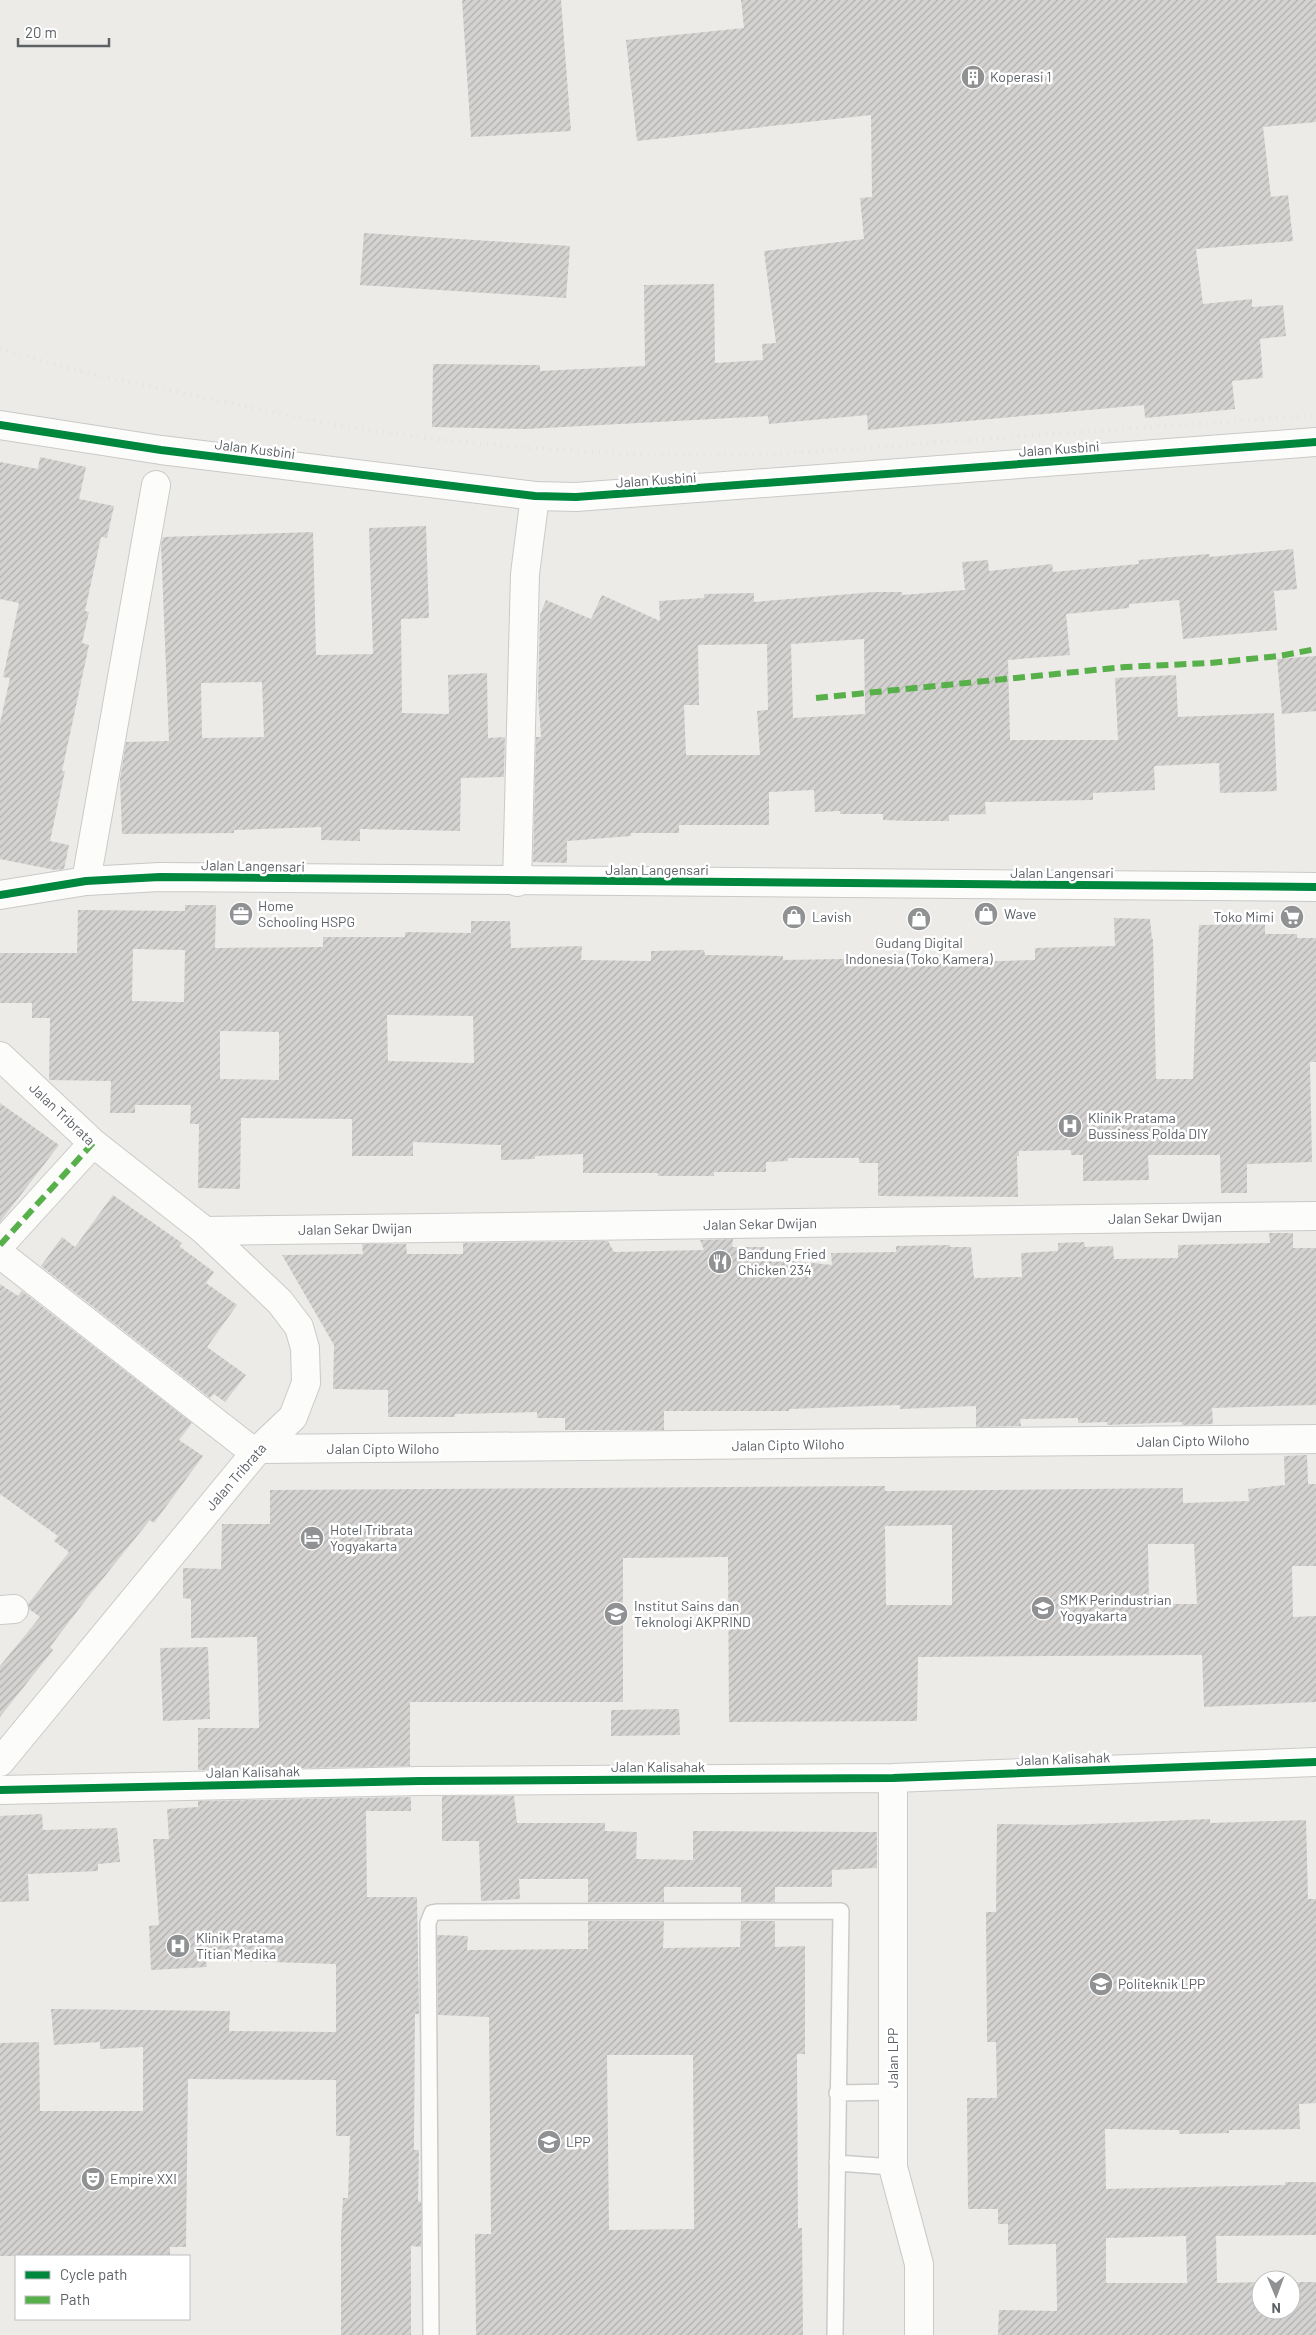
<svg xmlns="http://www.w3.org/2000/svg" width="1316" height="2335" font-family="Barlow,sans-serif">
<defs>
<pattern id="building-hatch" width="6" height="6" patternUnits="userSpaceOnUse" patternTransform="scale(1.25)"><rect width="6" height="6" fill="#d5d3d1"/><path d="M-1 1l2-2M0 6l6-6M5 7l2-2" fill="none" stroke="#b0afad"/></pattern>
</defs>
<rect width="100%" height="100%" fill="#edebe7"/>
<!-- building -->
<path fill="url(#building-hatch)" fill-rule="evenodd" d="M462 0H561L571 131 471 137Z
M741 0H1316V122L1263 127 1271 197 1288 195 1293 241 1196 249 1203 304 1252 299V307L1283 305 1286 336 1260 339 1263 378 1232 381 1235 409 1145 418 1144 405 868 430 867 415 769 424 768 416 526 429 432 427 433 364 540 365V371L645 366 644 285 714 284 715 363 763 360 762 344 776 343 764 251 864 239 860 198 872 197 871 115 637 141 626 40 744 28Z
M364 233 570 246 566 298 360 285Z
M40 457 86 467 79 499 114 506 107 538 101 537 85 611 89 612 82 643 89 645 62 771H65L50 841 69 845 64 869 55 870 0 859V723L10 678 3 677 19 603 0 599V462L38 469Z
M426 526 429 618 401 619 402 713 449 714 448 675 487 673 488 738 505 737 504 777 461 778 460 831 360 829V841L321 840V827L234 830V833L122 834 120 779 126 742 169 741 161 545 163 537 313 532 316 655 373 654 369 528ZM262 682 264 737 202 738 201 683Z
M1293 549 1297 589 1274 591 1277 630 1183 639 1179 600 1129 604V608L1066 614 1070 655 1008 660 1010 740H1118L1115 678 1176 675 1178 717 1274 713 1277 791 1220 793 1219 763 1154 766 1155 790 1093 793V800L985 802 986 814 949 815V821H911L883 820V814H840V811L815 812 814 790 769 792V825H679V833H631V836L567 841V863L533 862 536 737H541L538 695 540 615 546 600 591 619 602 595 660 621 659 601 704 598V594L754 593V602L875 592H902V595L965 590 962 562 988 560 989 571 1052 564 1053 572 1139 564 1138 560 1209 554 1210 557ZM864 639 865 714 793 718 791 644ZM767 644 768 710 757 711 760 755H686L684 705H699L698 645Z
M1316 656V711L1282 714 1277 659Z
M185 905H216L215 948 323 947V937H405V932L471 933V921H510L511 948 582 946 581 960 651 961V951L704 950 705 955 783 956V960L903 958V964L1035 960V948L1115 946 1114 918 1150 919 1152 939H1153L1156 1079H1193L1199 925 1265 924V934H1297V938H1316V1062H1310L1312 1162 1247 1164V1193H1221L1220 1155H1148L1149 1180 1083 1181V1155H1071V1150L1019 1151V1156H1017L1018 1197 878 1196V1163H859V1158H788V1161L766 1162V1172H714V1176H658V1173H583V1154L535 1156V1159L501 1160V1145L413 1142V1156H352V1119L241 1118 240 1189 198 1188 199 1124H190L191 1105H135V1113H110L111 1081 49 1080 50 1018H32V1003H0V953H77L78 910 185 911ZM133 949 185 950 184 1002 132 1001ZM387 1015 473 1016 474 1063 388 1061ZM220 1031 279 1032V1080L220 1079Z
M0 1103 59 1145 0 1222Z
M113 1195 182 1243 179 1246 214 1272 206 1283 237 1305 207 1347 246 1375 225 1402 214 1394 210 1398 41 1266 62 1237 75 1247Z
M1269 1233H1293V1248H1316V1405L1212 1408 1213 1424 1182 1425V1422L1107 1425V1422L1078 1423V1418L1020 1419 1021 1426 976 1427V1406L900 1409V1405L789 1409V1411H664V1430H565V1418H537V1412L455 1414V1417H388V1390L333 1389 334 1345 282 1255 363 1254 362 1244H406L407 1254H463V1243L608 1241 614 1252 704 1250 700 1240 733 1239 732 1247H765V1258L832 1265 831 1253 896 1252V1246L950 1245V1247H971L974 1278 1022 1277 1021 1253 1058 1251V1243L1084 1242 1085 1247 1113 1246 1114 1259 1178 1258V1245L1270 1243Z
M0 1284 18 1296 22 1291 192 1423 179 1440 203 1456 154 1523 150 1520 88 1597 50 1647 53 1650 0 1717V1666L40 1617 29 1609 28 1604 69 1552 54 1541 58 1536 0 1494Z
M1307 1455 1308 1484H1316V1566H1292L1293 1617 1316 1616V1702L1204 1707 1202 1655 918 1657 917 1721 729 1722 728 1557 623 1558V1702H410V1766L198 1770V1728H259L257 1637 191 1638V1599L183 1598V1568L221 1569 222 1524H270V1490L885 1486V1491L1183 1488V1503L1249 1501 1248 1489 1285 1485 1284 1456ZM952 1525V1605H886L885 1526ZM1148 1544H1194L1197 1604H1149Z
M208 1647 210 1719 163 1721 160 1648Z
M679 1709 680 1735 611 1736V1710Z
M442 1796H514L517 1823H605V1831L637 1832 636 1859 693 1860V1831L877 1832V1868L832 1870V1887H775V1902H741V1887H664V1902H588V1879H519L520 1899 481 1901 479 1841H442Z
M411 1797V1811H366L367 1897H417L419 2014H415L414 2150H419L418 2201 421 2202V2247L411 2246V2335H341V2233L343 2198H348L350 2136H336V2080L188 2079 186 2247H170V2256H0V2043L39 2042 40 2111H143V2047L100 2049V2042L54 2045 51 2009 230 2011 229 2031 336 2032V1964L206 1960 207 1967 151 1970 149 1926 159 1925 153 1839H169L167 1809 198 1807V1801Z
M42 1814 43 1830 117 1828 120 1862 98 1864V1871L28 1874 29 1901 0 1902V1816Z
M1210 1819V1823L1306 1820 1308 1899H1316V2103L1299 2104 1300 2129 1229 2130V2133L1179 2134V2130L1105 2129 1106 2189 1285 2185V2182H1316V2235L1216 2236 1217 2283 1261 2282V2310H1291V2282H1316V2335H998L999 2310 1057 2311 1056 2244 1008 2245V2224H998V2209H968L967 2098H997L996 2042H987L986 1912H996L997 1824 1067 1825ZM1186 2236 1187 2283H1106V2238Z
M588 1921H664L663 1948 740 1947 741 1921H775V1947L805 1946V2054H797L798 2228H802L803 2335H476L475 2234H491L489 2017 438 2015 437 1935 468 1936 467 1950 588 1949ZM607 2055H693L694 2229 609 2230Z"/>
<g fill="none" stroke-linecap="round" stroke-linejoin="round">
<!-- lane casing -->
<g stroke="#c9cac9" stroke-width="18">
<path id="lane" d="M837 2093 893 2092
M837 2163 893 2167
M431 2335 428 1923 432 1913 438 1912 841 1911 835 2335"/>
</g>
<!-- street casing -->
<g stroke="#c9cac9" stroke-width="30">
<path id="street" d="M86 881 156 485
M517 882 525 574 535 496
M0 1056 93 1143 205 1231 280 1302 299 1327 305 1348 306 1383 293 1417 255 1453 0 1762
M205 1231 1316 1216
M0 1245 93 1143
M0 1254 255 1453
M259 1449 1316 1439
M0 1610 14 1609
M893 1778V2167L919 2264V2335
M0 1790 420 1781 893 1778 1316 1762"/>
</g>
<!-- secondary casing -->
<g stroke="#c9c9c9" stroke-width="30">
<path id="secondary" d="M0 425 161 450 535 496 576 497 1316 442
M0 895 86 881 160 877 1316 887"/>
</g>
<!-- lane -->
<use href="#lane" stroke="#fcfcfb" stroke-width="15"/>
<!-- street -->
<use href="#street" stroke="#fcfcfb" stroke-width="28"/>
<!-- secondary -->
<use href="#secondary" stroke="#fcfcfb" stroke-width="28"/>
<!-- rail -->
<path stroke="#e3e3e3" stroke-width="4" stroke-dasharray="1 6" stroke-linecap="butt" d="M0 349 91 374 334 425 434 439 529 448 644 455H764L1316 415"/>
<!-- quiet -->
<path stroke="#58b04a" stroke-width="6" stroke-dasharray="12 6" stroke-linecap="butt" d="M816 698 1125 667 1210 663 1279 656 1316 649
M0 1245 93 1143"/>
<!-- cycleway casing -->
<g stroke="#fff" stroke-width="11">
<path id="cycleway" d="M0 425 161 450 535 496 576 497 1316 442
M0 895 86 881 160 877 1316 887
M0 1790 420 1781 893 1778 1316 1762"/>
</g>
<!-- cycleway -->
<use href="#cycleway" stroke="#00873e" stroke-width="8"/>
</g>
<!-- icons -->
<defs>
<g id="building-disc" transform="scale(1.25)"><circle r="9.5" fill="#8f9193" stroke="#fff"/><path d="M-4-6H4V6H1V3H-1V6H-4ZM-2.5-4.3h1.7v1.8h-1.7ZM.8-4.3h1.7v1.8H.8ZM-2.5-1h1.7V.8h-1.7ZM.8-1h1.7V.8H.8Z" fill="#fff"/></g>
<g id="office-disc" transform="scale(1.25)"><circle r="9.5" fill="#8f9193" stroke="#fff"/><path d="M-6-3h4V-5.5h4V-3h4V5H-6ZM-1-4.5V-3h2v-1.5ZM-6 0V1H6V0Z" fill="#fff"/></g>
<g id="shop-disc" transform="scale(1.25)"><circle r="9.5" fill="#8f9193" stroke="#fff"/><path d="M-5-2.5h2.3a2.7 3.5 0 0 1 5.4 0H5L5.5 6h-11ZM-1.5-2.5h3a1.5 2.3 0 0 0-3 0Z" fill="#fff"/></g>
<g id="supermarket-disc" transform="scale(1.25)"><circle r="9.5" fill="#8f9193" stroke="#fff"/><path d="M-6-5.5h2.5l.6 2H6L4.5 2H-2.5L-4.4-4H-6ZM-1.5 3.2a1.3 1.3 0 1 0 .1 0ZM3 3.2a1.3 1.3 0 1 0 .1 0Z" fill="#fff"/></g>
<g id="hospital-disc" transform="scale(1.25)"><circle r="9.5" fill="#8f9193" stroke="#fff"/><path d="M-5-5h3v3.5h4V-5h3V5h-3V1.5h-4V5h-3Z" fill="#fff"/></g>
<g id="restaurant-disc" transform="scale(1.25)"><circle r="9.5" fill="#8f9193" stroke="#fff"/><path d="M-5-6h1v4h1v-4h1v4h1v-4h1v5L-1.5 .5V6h-2V.5L-5-1ZM5-6V6H3V1.5H1.5Q1.5-4 5-6Z" fill="#fff"/></g>
<g id="hotel-disc" transform="scale(1.25)"><circle r="9.5" fill="#8f9193" stroke="#fff"/><path d="M-6-4.5h1.5V1H6V5H4.5V3h-9V5H-6ZM-4 0a1.8 1.8 0 1 1 3.6 0ZM.5 0V-2.5h3Q6-2.5 6 0Z" fill="#fff"/></g>
<g id="school-disc" transform="scale(1.25)"><circle r="9.5" fill="#8f9193" stroke="#fff"/><path d="M0-5L7-2L0 1L-7-2ZM-4 1L0 2.5L4 1V4Q0 6-4 4Z" fill="#fff"/></g>
<g id="university-disc" transform="scale(1.25)"><circle r="9.5" fill="#8f9193" stroke="#fff"/><path d="M0-5L7-2L0 1L-7-2ZM-4 1L0 2.5L4 1V4Q0 6-4 4Z" fill="#fff"/></g>
<g id="theatre-disc" transform="scale(1.25)"><circle r="9.5" fill="#8f9193" stroke="#fff"/><path d="M-5-5.5Q0-4 5-5.5V0Q5 5 0 6Q-5 5-5 0ZM-3.3-2.5H-1v1.5H-3.3ZM1-2.5H3.3v1.5H1ZM-2.8 1Q0 5.5 2.8 1Z" fill="#fff"/></g>
</defs>
<g fill-rule="evenodd">
<use href="#building-disc" x="973" y="77"/>
<use href="#office-disc" x="241" y="914"/>
<use href="#shop-disc" x="986" y="914"/>
<use href="#shop-disc" x="794" y="917"/>
<use href="#supermarket-disc" x="1292" y="917"/>
<use href="#shop-disc" x="919" y="919"/>
<use href="#hospital-disc" x="1070" y="1126"/>
<use href="#restaurant-disc" x="720" y="1262"/>
<use href="#hotel-disc" x="312" y="1538"/>
<use href="#school-disc" x="1043" y="1608"/>
<use href="#university-disc" x="616" y="1614"/>
<use href="#hospital-disc" x="178" y="1946"/>
<use href="#university-disc" x="1101" y="1984"/>
<use href="#university-disc" x="549" y="2142"/>
<use href="#theatre-disc" x="93" y="2179"/>
</g>
<g text-anchor="middle" stroke-width="5" stroke-linejoin="round" paint-order="stroke">
<!-- poi labels -->
<g font-size="14" fill="#5c6166" stroke="#fff" text-anchor="start">
<text x="990" y="82">Koperasi 1</text>
<text x="258" y="911">Home<tspan x="258" dy="16">Schooling HSPG</tspan></text>
<text x="1004" y="919">Wave</text>
<text x="812" y="922">Lavish</text>
<text x="1274" y="922" text-anchor="end">Toko Mimi</text>
<text x="919" y="948" text-anchor="middle">Gudang Digital<tspan x="919" dy="16">Indonesia (Toko Kamera)</tspan></text>
<text x="1088" y="1123">Klinik Pratama<tspan x="1088" dy="16">Bussiness Polda DIY</tspan></text>
<text x="738" y="1259">Bandung Fried<tspan x="738" dy="16">Chicken 234</tspan></text>
<text x="330" y="1535">Hotel Tribrata<tspan x="330" dy="16">Yogyakarta</tspan></text>
<text x="1060" y="1605">SMK Perindustrian<tspan x="1060" dy="16">Yogyakarta</tspan></text>
<text x="634" y="1611">Institut Sains dan<tspan x="634" dy="16">Teknologi AKPRIND</tspan></text>
<text x="196" y="1943">Klinik Pratama<tspan x="196" dy="16">Titian Medika</tspan></text>
<text x="1118" y="1989">Politeknik LPP</text>
<text x="566" y="2147">LPP</text>
<text x="110" y="2184">Empire XXI</text>
</g>
<!-- street labels -->
<g font-size="14" fill="#5c6166" stroke="#fff">
<text transform="translate(255 449) rotate(7)" y="5">Jalan Kusbini</text>
<text transform="translate(1059 449) rotate(-4)" y="5">Jalan Kusbini</text>
<text transform="translate(656 480) rotate(-4)" y="5">Jalan Kusbini</text>
<text transform="translate(253 866) rotate(1)" y="5">Jalan Langensari</text>
<text x="657" y="875">Jalan Langensari</text>
<text x="1062" y="878">Jalan Langensari</text>
<text transform="translate(62 1114) rotate(43)" y="5">Jalan Tribrata</text>
<text transform="translate(1165 1218) rotate(-1)" y="5">Jalan Sekar Dwijan</text>
<text transform="translate(760 1224) rotate(-1)" y="5">Jalan Sekar Dwijan</text>
<text transform="translate(355 1229) rotate(-1)" y="5">Jalan Sekar Dwijan</text>
<text transform="translate(1193 1441) rotate(-1)" y="5">Jalan Cipto Wiloho</text>
<text transform="translate(788 1445) rotate(-1)" y="5">Jalan Cipto Wiloho</text>
<text x="383" y="1454">Jalan Cipto Wiloho</text>
<text transform="translate(236 1477) rotate(-49)" y="5">Jalan Tribrata</text>
<text transform="translate(1063 1759) rotate(-2)" y="5">Jalan Kalisahak</text>
<text x="658" y="1772">Jalan Kalisahak</text>
<text transform="translate(253 1772) rotate(-1)" y="5">Jalan Kalisahak</text>
<text transform="translate(893 2058) rotate(-90)" y="5">Jalan LPP</text>
</g>
</g>
<!-- legend -->
<rect x="15" y="2255" width="175" height="65" fill="#ffffff" stroke="#bec0c2"/>
<rect x="25" y="2271" width="25" height="8" fill="#00873e" stroke="#bec0c2"/>
<text x="60" y="2280" font-size="15" fill="#5c6166">Cycle path</text>
<rect x="25" y="2296" width="25" height="8" fill="#58b04a" stroke="#bec0c2"/>
<text x="60" y="2305" font-size="15" fill="#5c6166">Path</text>
<!-- north arrow -->
<g transform="translate(1276 2295) rotate(179)"><circle r="24" fill="#ffffff" stroke="#bec0c2"/>
<path d="M0-4L9 19L0 12L-9 19Z" fill="#8f9193"/>
<text y="-8" font-size="14" font-weight="bold" text-anchor="middle" fill="#5c6166">N</text>
</g>
<!-- scale -->
<path d="M18 38v8h91v-8" fill="none" stroke="#5c6166" stroke-width="2.5"/>
<text x="25" y="38" font-size="15" fill="#5c6166" stroke="#ffffff" stroke-width="4" paint-order="stroke">20 m</text>
</svg>
